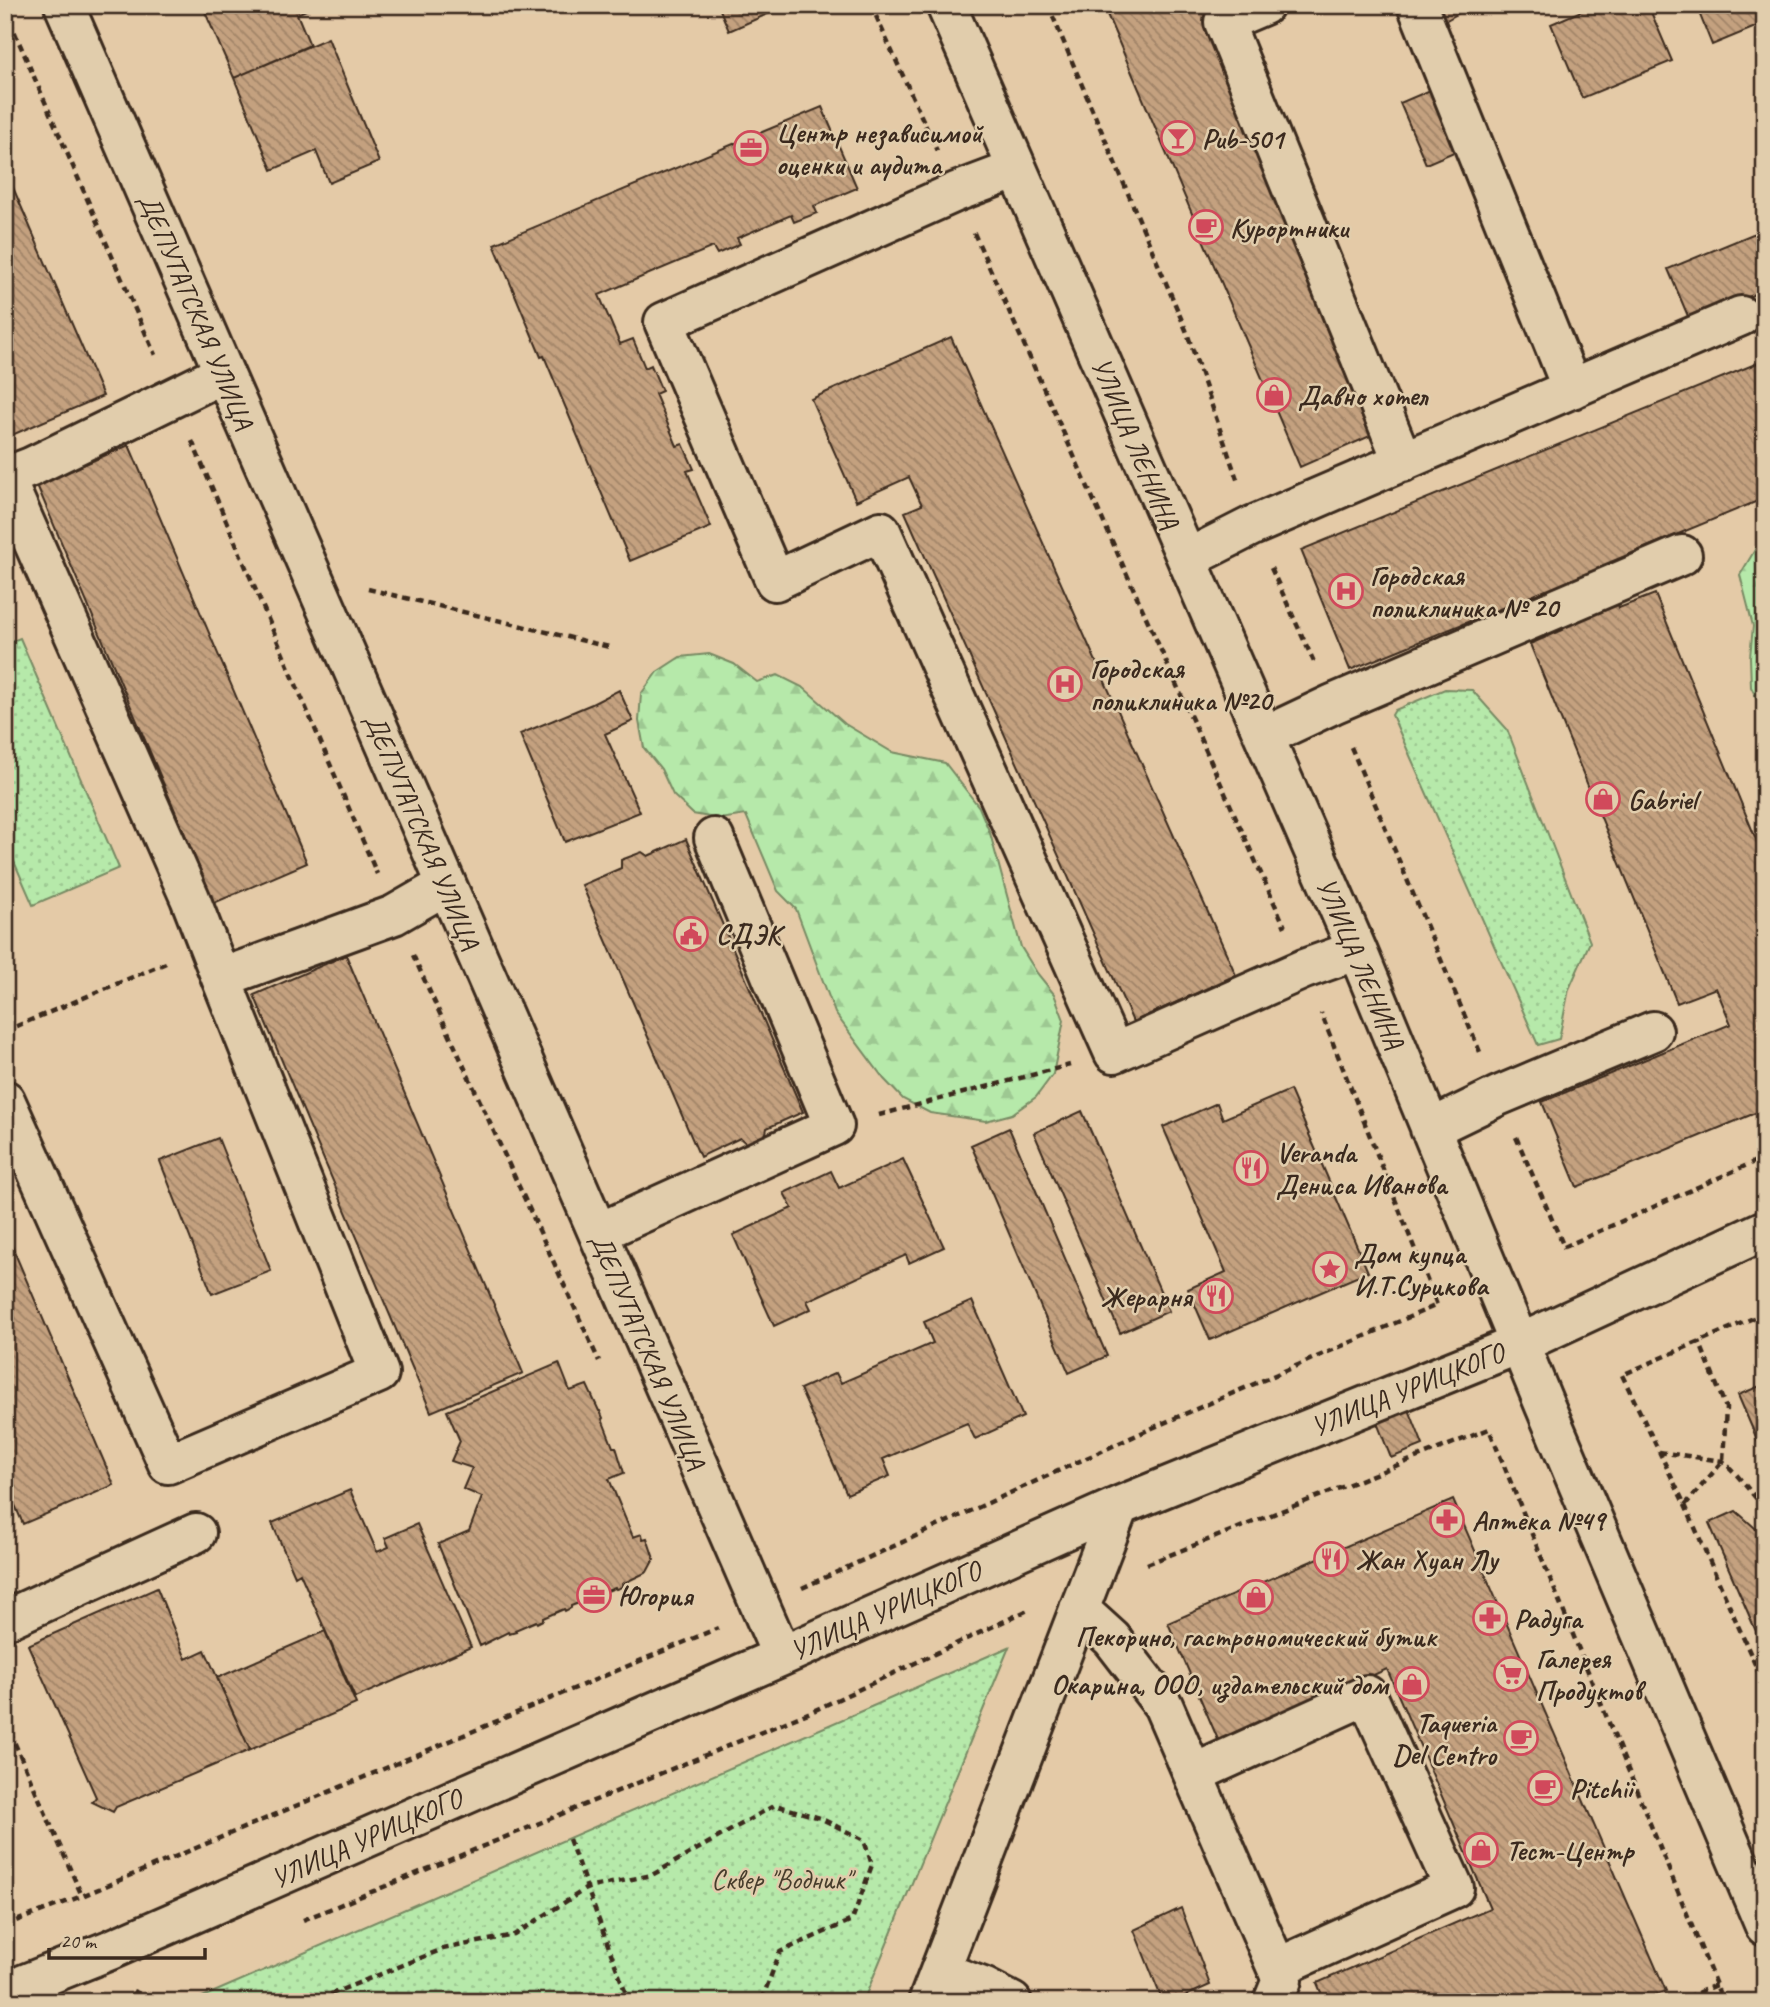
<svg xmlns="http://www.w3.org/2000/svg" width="1770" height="2007" font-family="Caveat,sans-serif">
<defs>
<pattern id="forest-firs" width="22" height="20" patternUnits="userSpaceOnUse" patternTransform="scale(1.75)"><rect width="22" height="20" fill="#b6e9aa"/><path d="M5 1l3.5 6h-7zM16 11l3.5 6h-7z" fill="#9dc892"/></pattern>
<pattern id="park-dots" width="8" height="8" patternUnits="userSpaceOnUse" patternTransform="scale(1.75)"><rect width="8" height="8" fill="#b6e9aa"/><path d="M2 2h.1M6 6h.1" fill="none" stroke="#9dc892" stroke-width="1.8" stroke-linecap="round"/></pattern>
<pattern id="building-back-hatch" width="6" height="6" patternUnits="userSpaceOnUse" patternTransform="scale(1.75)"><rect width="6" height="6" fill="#c4a17f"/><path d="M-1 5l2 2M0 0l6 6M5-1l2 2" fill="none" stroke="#a08367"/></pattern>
</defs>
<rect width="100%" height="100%" fill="#e4caa7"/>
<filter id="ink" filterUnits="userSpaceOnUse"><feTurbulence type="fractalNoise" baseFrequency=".0143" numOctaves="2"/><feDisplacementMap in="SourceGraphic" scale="14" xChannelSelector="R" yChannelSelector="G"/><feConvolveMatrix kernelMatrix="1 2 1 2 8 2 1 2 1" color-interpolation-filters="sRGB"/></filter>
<g filter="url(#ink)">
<!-- forest -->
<path fill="url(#forest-firs)" stroke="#788a64" stroke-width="2" d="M1756 548 1765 549V715L1751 687 1750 657 1753 626 1740 575Z
M709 654 734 664 757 682 778 675 804 688 845 724 892 752 945 763 979 807 990 833 1021 947 1037 973 1054 994 1064 1020 1053 1074 1036 1097 1012 1114 986 1121 930 1113 903 1099 884 1079 835 1013 796 909 778 891 746 815 720 819 693 814 673 795 661 769 644 748 639 721 641 694 657 672 680 657Z"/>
<!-- park -->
<path fill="url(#park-dots)" stroke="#788a64" stroke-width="2" d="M20 638 119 868 33 905 5 841V644Z
M1445 689 1472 690 1507 729 1590 942 1569 989 1559 1039 1538 1045 1392 715 1395 710Z
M1009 1647 863 2002H191Z"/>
<!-- building -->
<path fill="url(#building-back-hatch)" stroke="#3b2a1e" stroke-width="2" d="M202 5H317L297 14 310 45 234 78Z
M718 5H788L729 31Z
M1103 5H1205L1386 429 1300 467Z
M1424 5H1473L1436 26Z
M1595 5H1648L1672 61 1582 98 1551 24Z
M1696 5H1760L1765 17V23L1712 45Z
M328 38 379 162 329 183 316 151 272 170 234 78Z
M1442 85 1468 146 1426 164 1400 103Z
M822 107 857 188 814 206 817 213 794 222 791 215 737 238 740 244 717 254 713 247 599 295 620 344 633 339 645 368 651 365 662 391 655 394 677 446 683 444 694 469 687 471 711 527 630 561 544 356 541 357 494 244Z
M5 169 103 396 5 438Z
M1765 229V290L1690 321 1668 269Z
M951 337 1236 975 1133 1022 905 512 922 505 909 477 856 501 811 399Z
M1765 360V498L1603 565 1619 608 1655 594 1765 861V1109L1577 1187 1542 1102 1731 1024 1716 988 1677 1003 1530 644 1563 630 1546 590 1350 670 1301 550Z
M129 445 307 863 214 903 37 485Z
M619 690 633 721 605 734 640 812 565 842 520 734 592 704Z
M686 839 803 1112 767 1128 765 1138 748 1145 740 1138 700 1157 582 885 621 868V860L642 852 648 856Z
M346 955 523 1373 431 1412 254 995Z
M1290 1090 1368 1272 1210 1340 1188 1289 1226 1272 1163 1127 1217 1103 1223 1119Z
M1082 1111 1169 1311 1120 1333 1034 1133Z
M1009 1128 1107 1356 1069 1373 971 1145Z
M218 1138 271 1271 212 1294 160 1161Z
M903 1159 944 1247 909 1263 906 1255 807 1301 811 1309 774 1326 733 1235 792 1208 784 1193 831 1171 839 1188Z
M5 1230 114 1485 23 1524 5 1482Z
M972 1301 1023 1417 975 1439 967 1423 883 1459 890 1476 847 1494 800 1389 836 1373 841 1383 933 1343 924 1322Z
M559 1363 570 1391 587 1385 599 1411H600L603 1418 602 1419 613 1447H616L624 1473 609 1479 633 1537 642 1534 643 1539 647 1538 654 1559 647 1572 622 1584V1587L616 1589 615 1588 599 1594 600 1597 592 1599V1598L571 1606V1608L565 1611 564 1609 543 1618V1620L537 1623 536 1621 515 1630 516 1632 509 1634 508 1632 480 1646 438 1544 469 1531 482 1497 463 1489 472 1468 451 1461 460 1441 447 1411Z
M1765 1384V1458L1738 1395Z
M1406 1402 1423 1445 1391 1458 1374 1415Z
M350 1490 377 1552 389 1547 385 1538 417 1524 471 1647 355 1698 300 1573 295 1576 272 1523Z
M1453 1500 1666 1991 1641 2002H1325L1317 1983 1490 1908 1387 1669 1219 1742 1168 1623Z
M1736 1511 1763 1535 1765 1540V1652L1709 1523Z
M157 1588 186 1659 205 1650 250 1750 116 1807 113 1812 92 1802 96 1797 28 1645Z
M325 1631 356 1704 250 1750 217 1678Z
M1181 1908 1210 1985 1172 2002H1163L1134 1930Z"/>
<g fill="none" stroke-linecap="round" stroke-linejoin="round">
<!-- minor casing -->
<g stroke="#3b2a1e" stroke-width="44">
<path id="minor" d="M64 5 782 1656
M946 5 1357 950 1545 1406 1765 1926
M1264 5 1224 22 1403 462
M1417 5 1572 389
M1017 169 956 192 664 322 775 581 881 531 1114 1053 1304 969 1357 950
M5 477 31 467 224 373
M5 478 190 898 221 978
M1187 559 1252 526 1741 316
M1265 736 1333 704 1682 555
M5 1100 168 1464 379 1373 221 978 394 915 446 885
M1430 1129 1498 1096 1653 1031
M598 1233 834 1126 714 838
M1079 1609 1112 1639 1163 1705 1282 1980 1273 2002
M5 1620 196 1533
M1193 1774 1367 1695 1454 1888 1277 1968
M940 1971 983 1987 1012 2002
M5 1992 110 1950 782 1656 1119 1506 1519 1344 1765 1230
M928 2002 1119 1506"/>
</g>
<!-- path -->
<path stroke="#3b2a1e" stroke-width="4.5" stroke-dasharray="7 5" stroke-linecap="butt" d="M871 5 937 151
M1048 5 1186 330 1238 482
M5 10 155 355
M974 233 1285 927
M192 441 377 874
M1271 568 1314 662
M368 589 609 647
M1351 747 1480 1052
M413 955 599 1361
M5 1031 166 963
M879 1115 1070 1065
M1516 1137 1564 1247 1765 1157
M1765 1313 1622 1375 1685 1505 1765 1687
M1659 1452 1723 1461 1736 1474 1765 1509
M1685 1505 1723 1461 1726 1408 1699 1341
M1147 1564 1489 1429 1723 2002
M802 1588 1150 1429 1437 1305 1321 1013
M5 1721 82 1896
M569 1839 629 2002
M303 1920 813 1711 1028 1610
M5 1925 82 1896 718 1628
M133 1991 160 2002
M133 1991 137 2002
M322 2002 326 1996 443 1949 514 1935 587 1888 652 1875 775 1805 820 1818 864 1840 872 1865 852 1920 780 1952 761 2002
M1676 2002 1716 1985"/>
<!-- minor -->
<use href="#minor" stroke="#e1cdac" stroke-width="38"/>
</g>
</g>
<!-- icons -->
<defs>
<g id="bar-ring" transform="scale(1.75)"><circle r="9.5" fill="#e1cdac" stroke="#d1495b" stroke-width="1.5"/><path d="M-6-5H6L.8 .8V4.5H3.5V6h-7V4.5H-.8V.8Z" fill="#d1495b"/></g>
<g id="office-ring" transform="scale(1.75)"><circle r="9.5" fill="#e1cdac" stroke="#d1495b" stroke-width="1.5"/><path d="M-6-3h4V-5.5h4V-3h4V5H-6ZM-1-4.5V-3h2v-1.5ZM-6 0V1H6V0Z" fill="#d1495b"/></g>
<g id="cafe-ring" transform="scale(1.75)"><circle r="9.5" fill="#e1cdac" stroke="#d1495b" stroke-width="1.5"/><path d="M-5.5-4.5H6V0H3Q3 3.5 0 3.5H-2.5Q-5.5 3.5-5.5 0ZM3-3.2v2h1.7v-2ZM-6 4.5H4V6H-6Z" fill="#d1495b"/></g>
<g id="shop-ring" transform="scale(1.75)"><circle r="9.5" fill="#e1cdac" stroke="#d1495b" stroke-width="1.5"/><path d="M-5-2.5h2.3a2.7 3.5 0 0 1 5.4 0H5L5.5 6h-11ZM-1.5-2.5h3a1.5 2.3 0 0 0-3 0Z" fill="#d1495b"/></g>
<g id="hospital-ring" transform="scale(1.75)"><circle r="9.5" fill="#e1cdac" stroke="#d1495b" stroke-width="1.5"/><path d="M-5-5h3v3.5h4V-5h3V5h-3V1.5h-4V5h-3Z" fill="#d1495b"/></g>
<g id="civic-ring" transform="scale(1.75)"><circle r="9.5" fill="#e1cdac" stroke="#d1495b" stroke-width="1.5"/><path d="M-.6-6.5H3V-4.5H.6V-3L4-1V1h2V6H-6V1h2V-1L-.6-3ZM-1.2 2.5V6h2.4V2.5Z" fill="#d1495b"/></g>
<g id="restaurant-ring" transform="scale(1.75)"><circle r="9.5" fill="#e1cdac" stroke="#d1495b" stroke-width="1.5"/><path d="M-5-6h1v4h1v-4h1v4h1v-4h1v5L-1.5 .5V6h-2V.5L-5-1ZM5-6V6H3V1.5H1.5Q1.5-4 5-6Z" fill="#d1495b"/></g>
<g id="sight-ring" transform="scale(1.75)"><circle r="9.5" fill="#e1cdac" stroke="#d1495b" stroke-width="1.5"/><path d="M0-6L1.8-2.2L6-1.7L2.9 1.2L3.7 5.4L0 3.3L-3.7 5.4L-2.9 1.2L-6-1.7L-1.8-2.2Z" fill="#d1495b"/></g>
<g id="pharmacy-ring" transform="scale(1.75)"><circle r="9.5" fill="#e1cdac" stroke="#d1495b" stroke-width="1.5"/><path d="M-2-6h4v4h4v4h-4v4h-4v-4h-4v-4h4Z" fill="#d1495b"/></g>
<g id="supermarket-ring" transform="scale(1.75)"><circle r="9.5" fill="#e1cdac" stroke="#d1495b" stroke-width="1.5"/><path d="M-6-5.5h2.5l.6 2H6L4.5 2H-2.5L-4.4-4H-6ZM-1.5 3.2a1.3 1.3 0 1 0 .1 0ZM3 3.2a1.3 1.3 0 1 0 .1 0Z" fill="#d1495b"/></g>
</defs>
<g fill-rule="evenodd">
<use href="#bar-ring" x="1178" y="138"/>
<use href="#office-ring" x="751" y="148"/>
<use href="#cafe-ring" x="1206" y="227"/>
<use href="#shop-ring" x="1274" y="395"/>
<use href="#hospital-ring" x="1346" y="591"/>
<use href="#hospital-ring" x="1065" y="684"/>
<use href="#shop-ring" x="1603" y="799"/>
<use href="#civic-ring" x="691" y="934"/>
<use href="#restaurant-ring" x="1251" y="1168"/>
<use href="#sight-ring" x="1330" y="1269"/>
<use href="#restaurant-ring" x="1216" y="1296"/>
<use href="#pharmacy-ring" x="1447" y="1520"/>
<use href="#restaurant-ring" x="1331" y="1559"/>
<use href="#office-ring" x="594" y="1595"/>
<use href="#shop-ring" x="1256" y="1597"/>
<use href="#pharmacy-ring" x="1490" y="1618"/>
<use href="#supermarket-ring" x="1511" y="1674"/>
<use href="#shop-ring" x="1412" y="1684"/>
<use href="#cafe-ring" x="1521" y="1738"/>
<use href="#cafe-ring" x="1545" y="1788"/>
<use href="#shop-ring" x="1481" y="1850"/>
</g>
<g text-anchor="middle" stroke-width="5" stroke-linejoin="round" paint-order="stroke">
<!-- poi labels -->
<g font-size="28" font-weight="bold" fill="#3b2a1e" stroke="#e1cdac" text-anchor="start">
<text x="776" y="142">Центр независимой<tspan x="776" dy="32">оценки и аудита</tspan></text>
<text x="1202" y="148">Pub-501</text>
<text x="1230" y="237">Курортники</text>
<text x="1298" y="405">Давно хотел</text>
<text x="1370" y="585">Городская<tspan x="1370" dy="32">поликлиника № 20</tspan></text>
<text x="1090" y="678">Городская<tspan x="1090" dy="32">поликлиника №20</tspan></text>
<text x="1628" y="809">Gabriel</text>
<text x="716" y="944">СДЭК</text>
<text x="1276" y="1162">Veranda<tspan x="1276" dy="32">Дениса Иванова</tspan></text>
<text x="1354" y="1263">Дом купца<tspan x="1354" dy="32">И.Т.Сурикова</tspan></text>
<text x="1192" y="1306" text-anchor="end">Жерарня</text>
<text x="1472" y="1530">Аптека №49</text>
<text x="1356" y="1569">Жан Хуан Лу</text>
<text x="618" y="1605">Югория</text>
<text x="1514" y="1628">Радуга</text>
<text x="1256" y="1646" text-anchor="middle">Пекорино, гастрономический бутик</text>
<text x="1536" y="1668">Галерея<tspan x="1536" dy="32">Продуктов</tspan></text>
<text x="1388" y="1694" text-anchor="end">Окарина, ООО, издательский дом</text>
<text x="1496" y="1732" text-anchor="end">Taqueria<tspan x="1496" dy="32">Del Centro</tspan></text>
<text x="1570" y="1798">Pitchii</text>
<text x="1506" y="1860">Тест-Центр</text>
</g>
<!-- street labels -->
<g font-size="28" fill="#3b2a1e" stroke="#e1cdac">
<text transform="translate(197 311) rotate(67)" y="10">ДЕПУТАТСКАЯ УЛИЦА</text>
<text transform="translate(1136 443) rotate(67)" y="10">УЛИЦА ЛЕНИНА</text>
<text transform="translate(423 831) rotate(67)" y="10">ДЕПУТАТСКАЯ УЛИЦА</text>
<text transform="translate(1361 963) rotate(67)" y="10">УЛИЦА ЛЕНИНА</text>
<text transform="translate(649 1351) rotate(67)" y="10">ДЕПУТАТСКАЯ УЛИЦА</text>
<text transform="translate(1407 1389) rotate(-22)" y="10">УЛИЦА УРИЦКОГО</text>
<text transform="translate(885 1610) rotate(-24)" y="10">УЛИЦА УРИЦКОГО</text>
<text transform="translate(366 1838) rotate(-24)" y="10">УЛИЦА УРИЦКОГО</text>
</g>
<!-- park labels -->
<g font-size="28" fill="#473d2c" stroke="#e1cdac">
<text x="781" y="1889">Сквер "Водник"</text>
</g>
</g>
<!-- margin -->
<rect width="1770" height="2007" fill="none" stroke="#e1cdac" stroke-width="28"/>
<rect x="14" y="14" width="1742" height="1979" fill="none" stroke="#3b2a1e" stroke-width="2.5" filter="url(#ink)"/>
<!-- scale -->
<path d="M49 1948v10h156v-10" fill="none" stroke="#3b2a1e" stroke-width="3.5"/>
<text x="60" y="1948" font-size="21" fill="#3b2a1e" stroke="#e1cdac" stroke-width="5" paint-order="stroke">20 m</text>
</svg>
